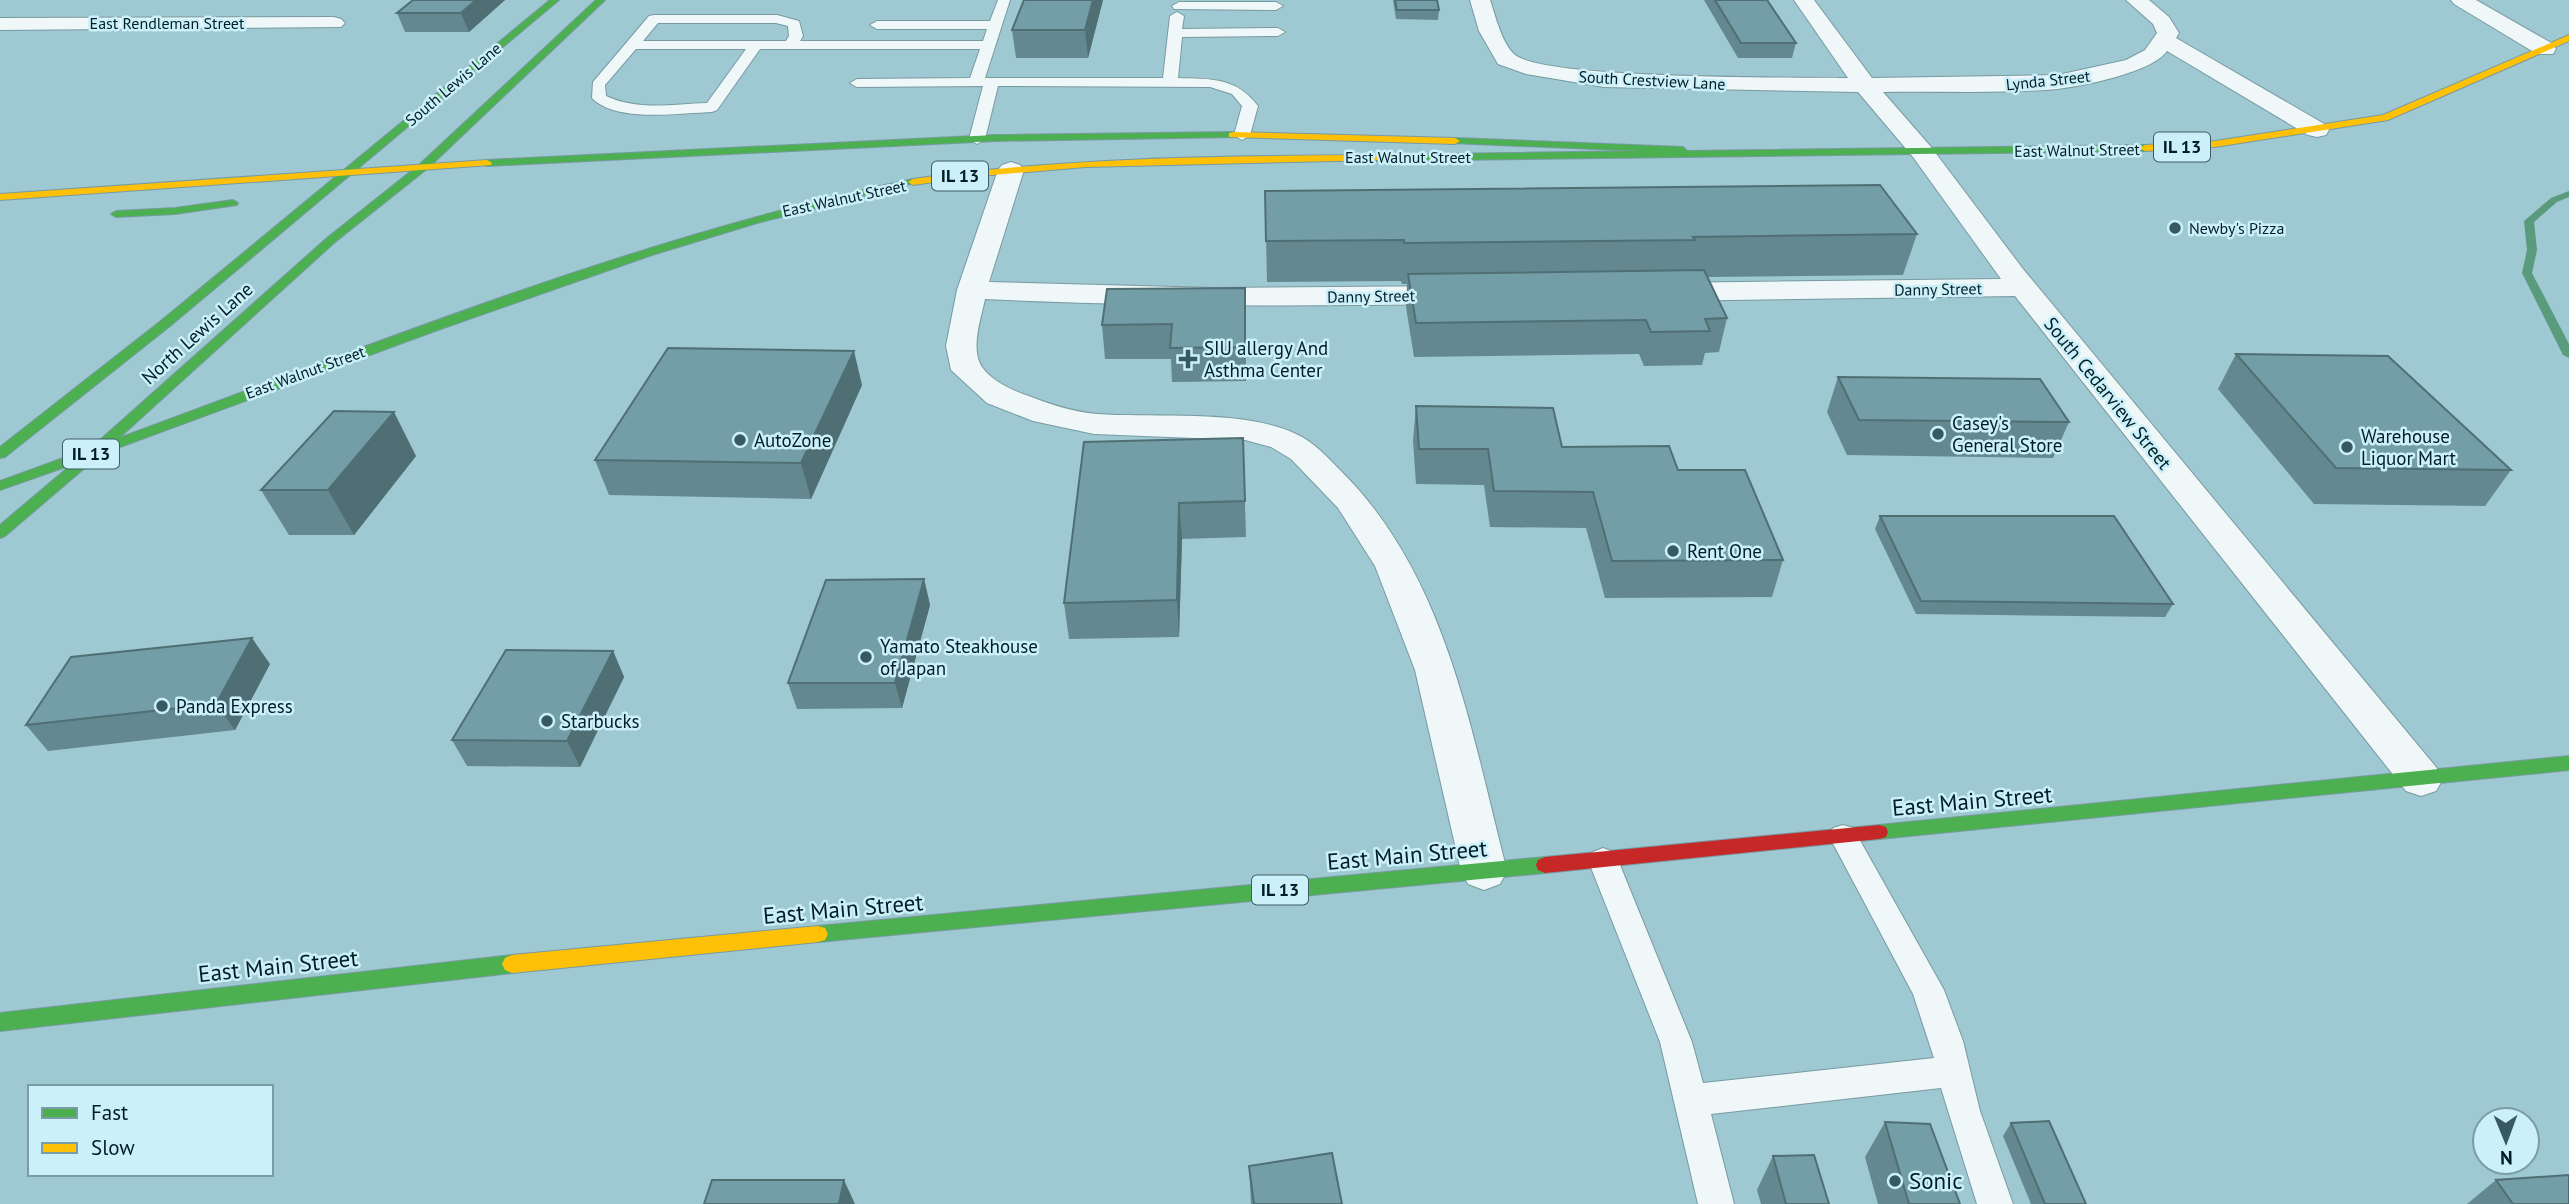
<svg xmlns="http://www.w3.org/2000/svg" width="2569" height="1204" font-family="'PT Sans',sans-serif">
<rect width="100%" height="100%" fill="#9ec8d2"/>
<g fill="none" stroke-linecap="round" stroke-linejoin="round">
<!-- stream -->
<path fill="#5a9a7d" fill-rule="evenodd" d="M2569 191V197L2557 202 2534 222 2537 250 2532 273 2569 344V358L2563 355 2522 273 2527 250 2524 221 2551 198Z"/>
<!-- lane casing -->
<g stroke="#789aa1" stroke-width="2">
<path id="lane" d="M998 0H1010L985 78H1163L1170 16 1177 12 1184 16 1182 29 1278 28 1285 32 1278 36 1182 37 1178 78C1211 79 1236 77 1258 106L1250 135 1242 140 1234 135 1242 106 1232 94 1210 87 998 86 985 139 977 144 969 139 983 86 857 87 850 83 857 79 970 78 980 49H760L717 110 712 112C680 113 616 123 592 98L593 82 649 16 654 15H777L799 21 803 36 800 41H983L987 29H877L870 25 877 21H990ZM658 23H776L788 26 789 36 786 41H643ZM636 49H746L707 103C673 104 638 111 606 96L605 85Z
M1179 2H1276L1283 6 1276 10 1174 9 1172 6Z
M1843 825 1853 828 1944 990 1963 1041 1980 1111 2013 1204H1977L1941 1088 1711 1114 1734 1204H1698L1660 1042 1588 860 1593 852 1603 848 1613 852 1618 860 1692 1042 1703 1083 1934 1058 1913 994 1829 836 1833 828Z"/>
</g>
<!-- street casing -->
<g stroke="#789aa1" stroke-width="2">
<path id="street" d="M1470 0H1490C1496 17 1501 41 1514 54 1541 80 1798 77 1848 78L1794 0H1814L1872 78 2058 75 2126 60 2145 50 2157 33 2153 24 2126 0H2149L2169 17 2179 33 2176 38 2326 125 2329 130 2326 135 2317 137 2308 135 2167 51C2153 72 2083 86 2057 89 2000 94 1940 91 1883 92L1931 147 2023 269 2436 767 2443 779 2436 791 2421 796 2406 791 2015 296 1661 301 1651 298 1646 292 1651 286 1661 283 2001 279 1913 157 1858 92 1604 87 1526 74 1498 64 1479 31Z
M2451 0H2476L2553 44 2556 49 2553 54H2537L2454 4Z
M334 17 341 19 345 23 341 27 0 30V18Z
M1011 162 1020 165 1024 170 989 282 1214 288 1457 286 1467 289 1472 295 1467 301 1457 304C1300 306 1142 307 985 299 981 319 970 349 982 367 991 380 1011 390 1026 395 1049 404 1073 412 1097 414 1155 418 1245 409 1296 434 1314 442 1327 457 1341 471 1447 576 1471 732 1507 871L1500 884 1484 890 1468 884 1461 871 1415 670 1375 566 1338 508 1291 459 1271 447 1245 440 1094 434 1033 421 987 403 951 370 946 346 957 290 998 170 1002 165Z"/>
</g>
<!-- fast casing -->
<g stroke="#789aa1" stroke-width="2">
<path id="fast" d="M550 0H559L170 326 5 457 0 458V447L162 320Z
M596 0H605L428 168 335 242 119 438C380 342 640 236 913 179L918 182 757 223 652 255 435 331 101 454 5 536 0 538V525L71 465 0 490V481L91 448 327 238 420 164Z
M1233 132 1237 133V137L995 141 487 166 482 163 487 160 995 135Z
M1455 138 1683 147 1687 151 2145 145 2150 148 2145 151 1375 161 1370 158 1375 155 1642 151 1451 143 1450 141Z
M233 200 238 203 237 205 175 214 116 217 111 214 116 211 175 208Z
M2569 756V770L1879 839 1872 837 1870 832 1872 827 1879 825Z
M1545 857 1552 860 1554 865 1552 870 1545 873 818 942 811 940 808 934 811 928 818 926Z
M512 955 519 958 522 964 519 970 512 973 0 1031V1013Z"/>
</g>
<!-- slow casing -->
<g stroke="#789aa1" stroke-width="2">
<path id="slow" d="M2569 35V41L2388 120 2215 147 2145 151 2140 148 2145 145 2215 141 2383 115Z
M1233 132 1455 138 1460 141 1455 144 1229 137V133Z
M1375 155 1380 158 1379 160 1086 167 970 177 913 185 908 182 913 179C1067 157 1220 156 1375 155Z
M487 160 492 163 491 165 0 200V194Z
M818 926 825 928 828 934 825 940 818 942 512 973 505 970 502 964 505 958 512 955Z"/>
</g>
<!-- jam casing -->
<g stroke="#789aa1" stroke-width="2">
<path id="jam" d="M1879 825 1886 827 1888 832 1886 837 1879 839 1545 873 1538 870 1536 865 1538 860 1545 857Z"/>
</g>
<!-- lane -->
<use href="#lane" fill="#f0f7f8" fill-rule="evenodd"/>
<!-- street -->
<use href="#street" fill="#f0f7f8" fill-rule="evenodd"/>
<!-- fast -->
<use href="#fast" fill="#4caf50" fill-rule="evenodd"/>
<!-- slow -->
<use href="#slow" fill="#ffc107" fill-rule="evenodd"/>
<!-- jam -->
<use href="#jam" fill="#c62828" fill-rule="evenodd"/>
</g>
<!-- wall -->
<path fill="#638890" d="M413 0H505L469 32H405L397 13Z
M1024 0H1103L1088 58H1016L1012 30Z
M1393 0H1437L1439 10 1438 20 1396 19Z
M1704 0H1767L1796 43 1792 58H1738Z
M1265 191 1917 234 1903 275 1707 277 1727 318 1719 352 1705 353 1702 365 1644 366 1639 354 1414 357 1406 307 1407 284H1402L1401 281 1267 282Z
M1246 321V381L1172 382 1171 359H1105L1102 325Z
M2236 354 2511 470 2485 506 2314 504 2218 389Z
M1838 377 2069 422 2053 458 1847 455 1827 412Z
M862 385 811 499 609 495 595 460Z
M1416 406 1562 447 1678 470 1783 560 1772 597 1605 598 1586 528 1490 527 1484 485 1416 484 1413 441Z
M1243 438 1246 537 1182 539 1179 637 1069 639 1064 603Z
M416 456 354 535H289L261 490Z
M1880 516 2173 604 2165 617 1916 614 1875 529Z
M924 579 930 605 902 708 797 709 788 683Z
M613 651 624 677 580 767 467 766 452 740Z
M270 664 235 730 48 751 26 725Z
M1885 1122 1960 1204H1878L1865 1157Z
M2011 1123 2086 1204H2031L2003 1136Z
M1773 1156 1829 1204H1761L1757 1190Z
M1249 1166 1342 1204H1251Z
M2496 1180 2569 1204H2467Z"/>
<!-- shaded-wall -->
<path fill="#506f75" d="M476 0H505L469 32 461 13Z
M1093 0H1103L1088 58 1085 30Z
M854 351 862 385 811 499 801 463Z
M394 412 416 456 354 535 328 490Z
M1179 503 1182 539 1179 637 1177 600Z
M924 579 930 605 902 708 895 683Z
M252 638 270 664 235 730 216 704Z
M613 651 624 677 580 767 567 741Z
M844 1180 855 1204H839Z"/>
<!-- building -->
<path fill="#739ea7" stroke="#506f75" stroke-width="2" d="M413 0H476L461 13H397Z
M1024 0H1093L1085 30H1012Z
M1395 0H1437L1439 10H1397Z
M1715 0H1767L1796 43H1741Z
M1880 185 1917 234 1693 237 1695 240 1404 243V240L1266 241 1265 191Z
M1704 270 1727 318 1705 319 1710 331 1651 332 1646 320 1416 323 1408 274Z
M1245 288V347L1170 348 1172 324 1102 325 1107 289Z
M668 348 854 351 801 463 595 460Z
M2236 354 2388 356 2511 470 2336 468Z
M1838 377 2040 379 2069 422 1859 420Z
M1416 406 1553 408 1562 447 1669 446 1678 470H1745L1783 560 1612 561 1593 492 1494 491 1488 449H1419Z
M334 411 394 412 328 490H261Z
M1243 438 1245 501 1179 503 1177 600 1064 603 1084 442Z
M1880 516H2114L2173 604 1921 601Z
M924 579 895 683H788L826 580Z
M252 638 216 704 26 725 71 657Z
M506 650 613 651 567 741 452 740Z
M2049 1121 2086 1204H2045L2011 1123Z
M1885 1122 1930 1124 1960 1204H1909Z
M1332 1153 1342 1204H1254L1249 1166Z
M1814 1155 1829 1204H1786L1773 1156Z
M2569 1175V1204H2513L2496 1180Z
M712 1180H844L839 1204H704Z"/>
<!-- markers -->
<g fill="#375a62" stroke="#cbf0f9" stroke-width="2.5">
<circle cx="2175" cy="228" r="7"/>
<path d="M1184.5 348.5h7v7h7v7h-7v7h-7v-7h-7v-7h7z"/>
<circle cx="1938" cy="434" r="7"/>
<circle cx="740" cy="440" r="7"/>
<circle cx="2347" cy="447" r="7"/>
<circle cx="1673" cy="551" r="7"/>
<circle cx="866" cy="657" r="7"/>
<circle cx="162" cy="706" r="7"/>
<circle cx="547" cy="721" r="7"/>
<circle cx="1895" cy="1181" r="7"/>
</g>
<g text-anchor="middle" stroke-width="5" stroke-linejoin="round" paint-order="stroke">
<!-- far-street labels -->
<g font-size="16" fill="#001e25" stroke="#cbf0f9">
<text x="167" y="29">East Rendleman Street</text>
<text transform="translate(1652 80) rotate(3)" y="6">South Crestview Lane</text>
<text transform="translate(2048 80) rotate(-6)" y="6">Lynda Street</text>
<text transform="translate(453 84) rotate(-40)" y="6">South Lewis Lane</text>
<text transform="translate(2077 150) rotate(-1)" y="6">East Walnut Street</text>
<text x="1408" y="163">East Walnut Street</text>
<text transform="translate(844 198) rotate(-12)" y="6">East Walnut Street</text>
<text transform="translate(1938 289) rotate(-1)" y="6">Danny Street</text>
<text transform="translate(1371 296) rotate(-1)" y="6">Danny Street</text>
<text transform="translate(305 372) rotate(-20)" y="6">East Walnut Street</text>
</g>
<!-- far-poi labels -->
<g font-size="16" fill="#001e25" stroke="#cbf0f9" text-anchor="start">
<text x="2189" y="234">Newby's Pizza</text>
</g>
<!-- shield labels -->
<g fill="#cbf0f9" stroke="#3d5d65" stroke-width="2">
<rect x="2154" y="132.5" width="56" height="29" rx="5"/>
<rect x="932" y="161.5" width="56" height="29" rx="5"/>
<rect x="63" y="439.5" width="56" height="29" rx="5"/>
<rect x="1252" y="875.5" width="56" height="29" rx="5"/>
</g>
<g font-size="18" font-weight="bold" fill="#001e25">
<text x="2182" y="153">IL 13</text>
<text x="960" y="182">IL 13</text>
<text x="91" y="460">IL 13</text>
<text x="1280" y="896">IL 13</text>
</g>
<!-- street labels -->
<g font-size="19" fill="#001e25" stroke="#cbf0f9">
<text transform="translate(197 333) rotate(-42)" y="7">North Lewis Lane</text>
<text transform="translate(2108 393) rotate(51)" y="7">South Cedarview Street</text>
</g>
<!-- poi labels -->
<g font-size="19" fill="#001e25" stroke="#cbf0f9" text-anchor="start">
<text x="1204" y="355">SIU allergy And<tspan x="1204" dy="22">Asthma Center</tspan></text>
<text x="1952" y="430">Casey's<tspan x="1952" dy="22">General Store</tspan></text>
<text x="2361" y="443">Warehouse<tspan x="2361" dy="22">Liquor Mart</tspan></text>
<text x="754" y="447">AutoZone</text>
<text x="1687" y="558">Rent One</text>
<text x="880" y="653">Yamato Steakhouse<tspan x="880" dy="22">of Japan</tspan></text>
<text x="176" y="713">Panda Express</text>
<text x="561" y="728">Starbucks</text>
</g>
<!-- near-street labels -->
<g font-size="23" fill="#001e25" stroke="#cbf0f9">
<text transform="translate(1972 801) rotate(-5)" y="8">East Main Street</text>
<text transform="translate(1407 855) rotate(-5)" y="8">East Main Street</text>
<text transform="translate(843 909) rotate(-5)" y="8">East Main Street</text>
<text transform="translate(278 966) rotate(-6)" y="8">East Main Street</text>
</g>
<!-- near-poi labels -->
<g font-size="23" fill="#001e25" stroke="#cbf0f9" text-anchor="start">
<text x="1909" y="1189">Sonic</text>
</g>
</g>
<!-- legend -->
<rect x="28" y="1085" width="245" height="91" fill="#cbf0f9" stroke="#7a9ca4" stroke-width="2"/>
<rect x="42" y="1108" width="35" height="10" fill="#4caf50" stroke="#7a9ca4" stroke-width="2"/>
<text x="91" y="1120" font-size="21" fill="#001e25">Fast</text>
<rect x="42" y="1143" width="35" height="10" fill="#ffc107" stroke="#7a9ca4" stroke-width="2"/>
<text x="91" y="1155" font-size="21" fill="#001e25">Slow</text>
<!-- north arrow -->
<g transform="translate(2506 1141) rotate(179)"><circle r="33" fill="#cbf0f9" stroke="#7a9ca4" stroke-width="2"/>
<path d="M0-5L12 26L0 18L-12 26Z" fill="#375a62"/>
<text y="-10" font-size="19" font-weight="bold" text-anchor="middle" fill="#001e25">N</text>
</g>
</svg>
